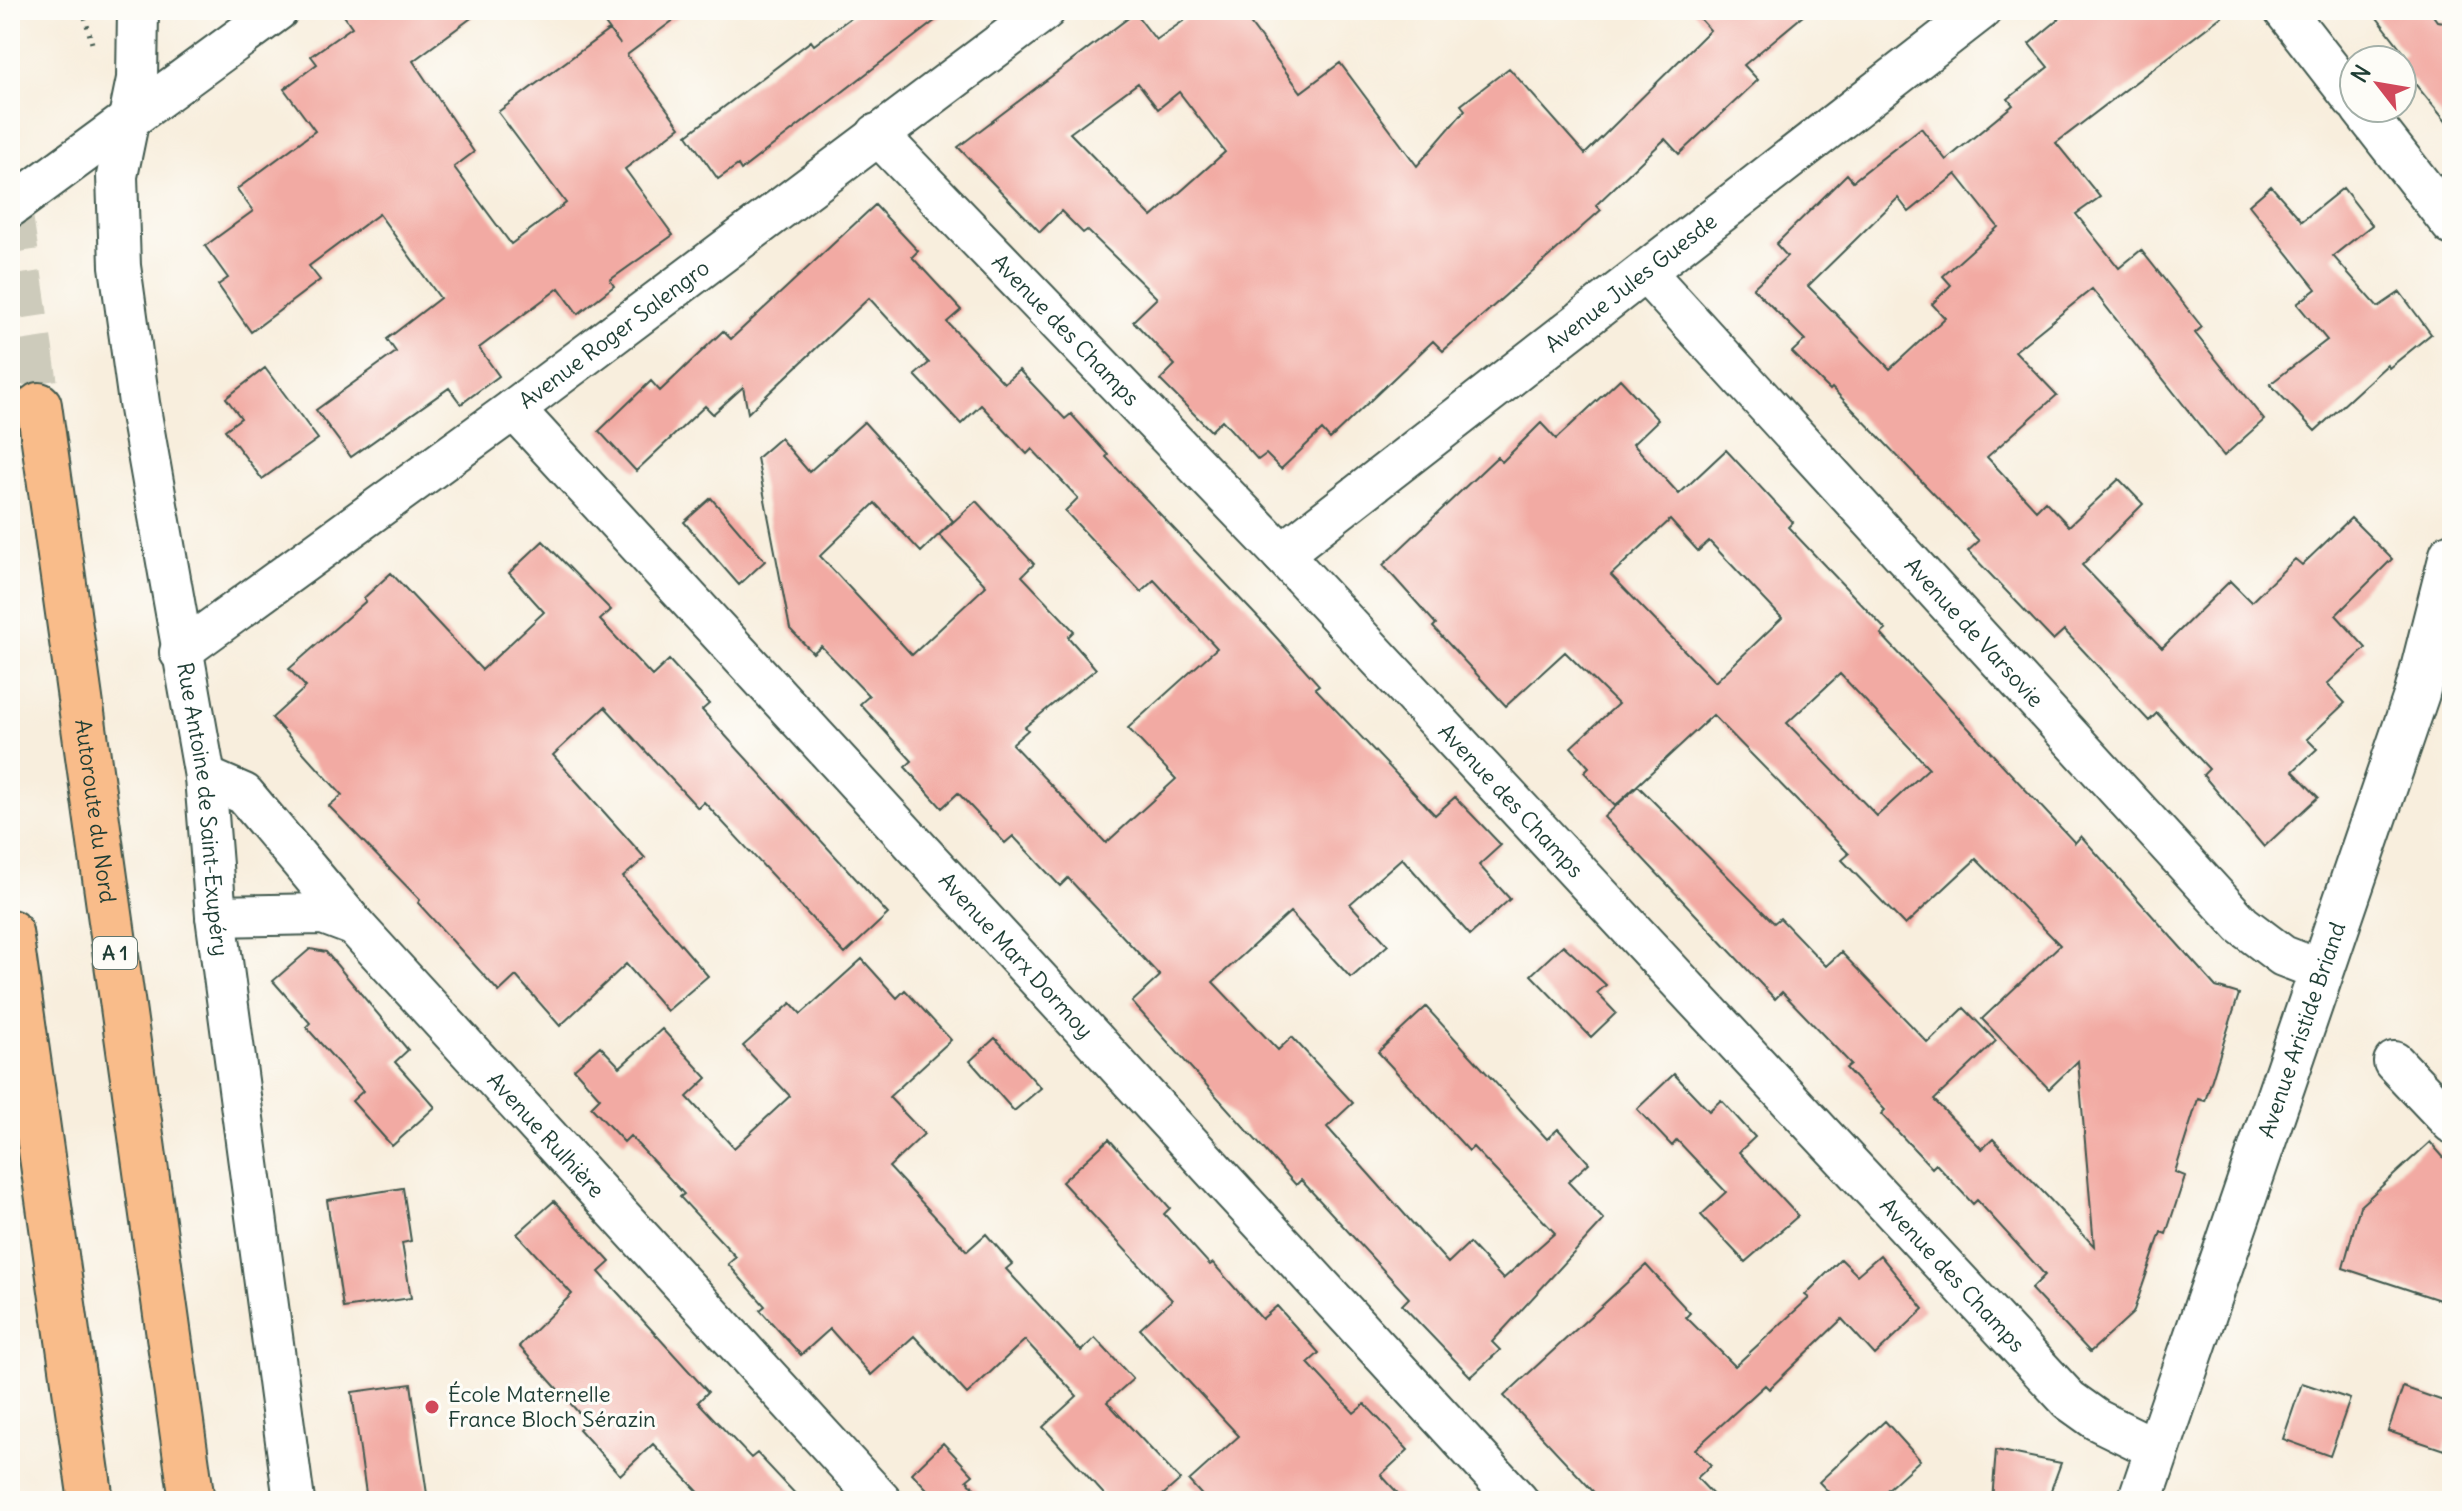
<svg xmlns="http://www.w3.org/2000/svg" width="2462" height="1511" font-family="Delius,sans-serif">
<rect width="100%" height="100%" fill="#fdfcf7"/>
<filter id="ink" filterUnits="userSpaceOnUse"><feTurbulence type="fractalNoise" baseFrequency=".0125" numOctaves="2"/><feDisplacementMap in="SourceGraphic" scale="16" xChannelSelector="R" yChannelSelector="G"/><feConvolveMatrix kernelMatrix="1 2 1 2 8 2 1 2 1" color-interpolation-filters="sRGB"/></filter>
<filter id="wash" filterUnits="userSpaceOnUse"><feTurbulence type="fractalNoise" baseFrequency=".006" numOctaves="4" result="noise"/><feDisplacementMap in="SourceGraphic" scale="32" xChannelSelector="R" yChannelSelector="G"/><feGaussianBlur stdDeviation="1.8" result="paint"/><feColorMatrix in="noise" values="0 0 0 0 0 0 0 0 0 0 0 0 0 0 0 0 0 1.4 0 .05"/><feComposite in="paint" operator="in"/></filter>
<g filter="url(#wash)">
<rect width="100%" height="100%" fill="#f8eedd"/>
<g id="blocks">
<!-- building -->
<path fill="#f2aaa3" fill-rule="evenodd" d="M340 10H482L413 61 474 152 454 167 511 244 566 203 498 112 609 30 620 44 595 10H687L627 55 680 127 625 169 673 235 610 280 614 286 578 314 559 288 479 348 499 376 461 404 449 388 351 457 316 410 396 352 387 339 440 298 379 214 309 266 320 280 251 332 218 285 228 278 205 246 253 211 237 189 315 131 284 89 317 64 311 56 352 27Z
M861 10H949L741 170 738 165 718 179 687 135 811 41 814 45Z
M1199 10H1240L1301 92 1340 63 1417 166 1465 110 1461 105 1509 68 1585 154 1710 30 1692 10H1810L1744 65 1758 80 1679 154 1665 139 1596 205 1601 210 1443 351 1433 341 1330 439 1322 430 1281 469 1266 454 1258 460 1222 420 1211 431 1160 380 1175 365 1133 321 1157 298 1087 230 1083 233 1061 211 1040 232 958 147 1135 13 1156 40ZM1138 83 1158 109 1179 92 1225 152 1152 217 1070 133Z
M2070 10H2230L2056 143 2100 197 2076 214 2119 268 2141 250 2202 327 2195 333 2264 420 2224 456 2092 289 2015 351 2057 395 1987 457 2036 510 2045 501 2069 526 2119 479 2143 504 2082 565 2162 648 2230 581 2251 602 2295 559 2302 565 2351 518 2392 559 2336 615 2366 648 2327 684 2345 703 2307 739 2317 749 2293 771 2318 797 2264 847 2203 775 2209 769 2157 713 2149 721 2064 630 2053 640 1968 551 1979 541 1832 388 1830 390 1792 352 1805 340 1753 288 1787 256 1776 244 1847 174 1853 181 1921 128 1946 160 2013 105 2008 99 2048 67 2029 44ZM1956 174 1998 227 1943 276 1951 285 1932 304 1945 318 1890 369 1808 286 1898 198 1909 212Z
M2371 10H2429L2437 21 2452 23V129L2402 68V60H2397L2405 54Z
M2271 186 2302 221 2343 188 2372 225 2333 256 2378 307 2400 292 2431 334 2389 368 2387 365 2315 431 2270 384 2327 340 2297 304 2316 289 2249 205Z
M875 205 918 251 912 257 961 310 947 322 1004 383 1019 370 1065 419 1071 414 1108 455 1106 457 1266 626 1319 685 1315 688 1435 815 1455 797 1501 845 1479 865 1510 899 1470 935 1402 858 1350 904 1388 945 1351 978 1290 912 1213 982 1278 1050 1292 1037 1353 1103 1327 1127 1448 1263 1469 1243 1503 1279 1555 1233 1473 1147 1469 1151 1378 1052 1426 1007 1547 1139 1558 1129 1589 1163 1568 1182 1604 1220 1492 1342 1500 1350 1471 1377 1402 1305 1409 1298 1301 1180 1296 1185 1132 1002 1160 976 1068 878 1060 886 1013 836 1005 843 958 793 942 808 905 767 912 761 860 704 869 696 821 646 813 653 790 629 757 458 780 438 809 472 864 422 953 521 921 552 875 503 820 556 912 655 986 586 939 535 976 501 1034 564 1022 576 1074 631 1068 637 1096 669 1025 727 1028 730 1012 744 1106 843 1176 779 1128 728 1217 648 1154 580 1141 592 1065 511 1078 498 1032 449 1027 454 981 405 961 424 915 375 929 363 869 298 748 413 743 387 713 414 705 406 636 471 599 431 651 381 660 391 723 331 731 339Z
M265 368 318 439 262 479 225 430 241 418 226 398Z
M1620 379 1658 420 1633 444 1679 494 1726 450 1793 522 1788 527 1886 630 1881 634 2075 843 2081 836 2216 987 2239 994 2205 1101 2198 1099 2175 1172 2185 1176 2166 1234 2161 1232 2133 1313 2090 1352 2031 1289 2045 1275 1977 1200 1973 1204 1936 1164 1932 1168 1881 1114 1885 1110 1846 1068 1851 1064 1782 992 1775 999 1604 817 1638 786 1774 923 1780 918 1826 966 1841 952 1928 1043 1964 1008 1996 1041 1934 1100 1982 1149 1993 1139 2094 1246 2078 1061 2049 1089 1982 1019 2060 945 1976 859 1905 925 1842 860 1849 854 1713 715 1615 806 1584 772 1589 767 1571 747 1618 704 1565 652 1506 706 1433 627 1436 624 1383 565 1497 457 1502 462 1541 423 1556 439ZM1670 520 1698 551 1709 541 1782 618 1715 682 1611 575ZM1840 674 1929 768 1877 816 1787 723Z
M711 498 765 561 739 585 684 522Z
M543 541 611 610 600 620 652 676 669 660 709 704 702 710 888 914 845 954 704 802 698 808 605 707 553 755 645 858 623 877 708 976 667 1011 626 964 560 1026 516 976 499 992 418 903 420 900 329 806 342 795 272 718 306 687 289 669 366 601 364 598 391 573 482 670 544 612 509 573Z
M1563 945 1606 985 1597 993 1616 1013 1591 1037 1531 975Z
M310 949 326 952 408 1050 395 1062 435 1107 392 1146 352 1101 363 1091 306 1027 310 1023 273 981Z
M862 959 897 998 905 990 951 1040 889 1097 924 1134 889 1167 967 1251 986 1234 1012 1264 1006 1269 1081 1351 1095 1338 1133 1379 1107 1402 1180 1480 1156 1501H1110L1043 1427 1077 1396 1025 1340 967 1394 914 1336 871 1375 830 1329 801 1355 760 1310 765 1306 728 1264 736 1257 680 1197 684 1194 630 1136 624 1142 591 1107 600 1098 574 1069 600 1046 620 1067 662 1029 707 1078 687 1097 734 1148 790 1096 743 1046 791 1003 801 1014Z
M995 1038 1041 1088 1014 1111 970 1061Z
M1674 1074 1709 1111 1721 1100 1755 1137 1739 1152 1798 1216 1745 1262 1701 1215 1726 1192 1677 1140 1672 1146 1637 1109Z
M1109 1139 1170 1208 1164 1214 1210 1265 1213 1263 1262 1319 1277 1306 1319 1353 1308 1363 1354 1413 1365 1404 1408 1450 1381 1475 1405 1501H1207L1189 1481 1239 1436 1140 1329 1172 1300 1062 1182Z
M2430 1142 2452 1167V1304L2343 1268 2360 1206Z
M403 1188 411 1241 402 1243 411 1298 343 1308 327 1200Z
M554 1201 610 1262 599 1272 708 1392 698 1402 751 1458 757 1453 802 1501H707L653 1444 620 1475 579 1429 587 1422 519 1346 572 1294 517 1234Z
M1880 1255 1924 1309 1875 1355 1842 1319 1769 1389 1765 1385 1695 1449 1711 1465 1697 1478 1719 1501H1602L1504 1396 1646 1265 1690 1313 1686 1317 1735 1366 1809 1298 1805 1295 1841 1259 1857 1275Z
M2302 1383 2350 1399 2330 1456 2283 1439Z
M411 1384 428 1501H367L352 1392Z
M2403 1387 2452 1404V1428L2444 1450 2388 1431Z
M1885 1421 1920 1460 1875 1501H1837L1819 1482Z
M943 1443 973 1475 967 1480 986 1501H938L912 1473Z
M1996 1450 2061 1463 2047 1501H1992Z"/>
</g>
</g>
<g filter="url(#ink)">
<use href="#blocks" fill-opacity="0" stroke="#40584d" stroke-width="2"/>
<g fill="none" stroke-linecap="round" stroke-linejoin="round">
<!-- motorway-tunnel -->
<path stroke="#cdcbbb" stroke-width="44" stroke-dasharray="44 22" stroke-linecap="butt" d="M10 209 39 405"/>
<!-- minor casing -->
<g stroke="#40584d" stroke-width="44">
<g id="minor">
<path id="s1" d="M138 10 137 79 117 176 120 266 139 403 205 777 216 916 294 1501"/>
<path d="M2284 10 2354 100"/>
<path d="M2361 108 2452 225"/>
<path id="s2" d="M877 134 1282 554 2069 1400 2097 1420 2158 1450"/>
<path d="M10 207 278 10"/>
<path id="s3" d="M1645 272 2242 925 2283 956 2322 971"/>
<path id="s4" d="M514 409 1518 1501"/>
<path id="s5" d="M1282 554 1981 10"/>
<path id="s6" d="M180 652 514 409 1045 10"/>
<path id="s7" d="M205 777 244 794 355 926 881 1501"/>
<path d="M216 916 323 914 355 926"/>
<path d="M2394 1062 2452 1123"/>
</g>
</g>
<!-- tertiary casing -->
<g stroke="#40584d" stroke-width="48">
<g id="tertiary">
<path id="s8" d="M2140 1501 2417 693 2452 555"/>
</g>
</g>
<!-- motorway casing -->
<g stroke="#40584d" stroke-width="48">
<g id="motorway">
<path id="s9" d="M39 405 192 1501"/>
<path d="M10 932 91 1501"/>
</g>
</g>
<!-- path -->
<path stroke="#40584d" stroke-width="5" stroke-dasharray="2 6" stroke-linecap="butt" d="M83 10 93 47"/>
<!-- minor -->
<use href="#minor" stroke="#fff" stroke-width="40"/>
<!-- tertiary -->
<use href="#tertiary" stroke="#fff" stroke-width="44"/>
<!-- motorway -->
<use href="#motorway" stroke="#f9bc8a" stroke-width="44"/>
</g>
</g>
<!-- markers -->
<circle fill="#d1495b" stroke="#fdfcf7" stroke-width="3" cx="432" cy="1407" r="8"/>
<g text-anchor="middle" stroke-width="6" stroke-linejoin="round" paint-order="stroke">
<!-- shield labels -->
<rect fill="#fdfcf7" stroke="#62766e" stroke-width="2" x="93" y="937" width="44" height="32" rx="6"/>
<g font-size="20" font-weight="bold" fill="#1f3d34">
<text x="115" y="960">A 1</text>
</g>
<!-- street labels -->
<g font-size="22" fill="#1f3d34" stroke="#fdfcf7">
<text dy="8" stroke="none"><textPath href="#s5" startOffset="442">Avenue Jules Guesde</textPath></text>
<text dy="8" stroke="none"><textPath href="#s2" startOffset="272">Avenue des Champs</textPath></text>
<text dy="8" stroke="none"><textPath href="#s6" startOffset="538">Avenue Roger Salengro</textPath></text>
<text dy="8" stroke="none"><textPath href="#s3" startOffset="488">Avenue de Varsovie</textPath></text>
<text dy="8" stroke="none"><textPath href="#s2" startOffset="920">Avenue des Champs</textPath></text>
<text dy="8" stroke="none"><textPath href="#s1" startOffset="808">Rue Antoine de Saint-Exupéry</textPath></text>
<text dy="8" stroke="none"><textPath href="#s9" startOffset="410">Autoroute du Nord</textPath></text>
<text dy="8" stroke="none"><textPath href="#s4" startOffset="742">Avenue Marx Dormoy</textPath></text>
<text dy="8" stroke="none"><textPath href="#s8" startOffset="498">Avenue Aristide Briand</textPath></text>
<text dy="8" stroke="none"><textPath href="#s7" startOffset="498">Avenue Rulhière</textPath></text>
<text dy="8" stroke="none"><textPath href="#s2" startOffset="1568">Avenue des Champs</textPath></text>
</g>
<!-- poi labels -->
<g font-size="22" fill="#1f3d34" stroke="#fdfcf7" text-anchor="start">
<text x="448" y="1402">École Maternelle<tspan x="448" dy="25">France Bloch Sérazin</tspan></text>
</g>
</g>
<!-- margin -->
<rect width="2462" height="1511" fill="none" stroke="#fdfcf7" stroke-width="40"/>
<!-- north arrow -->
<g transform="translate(2378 84) rotate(301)"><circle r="38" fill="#fdfcf7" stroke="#a4b0a9" stroke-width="2"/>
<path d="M0-6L14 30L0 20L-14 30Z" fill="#d1495b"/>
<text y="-12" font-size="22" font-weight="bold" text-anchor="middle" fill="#1f3d34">N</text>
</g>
</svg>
